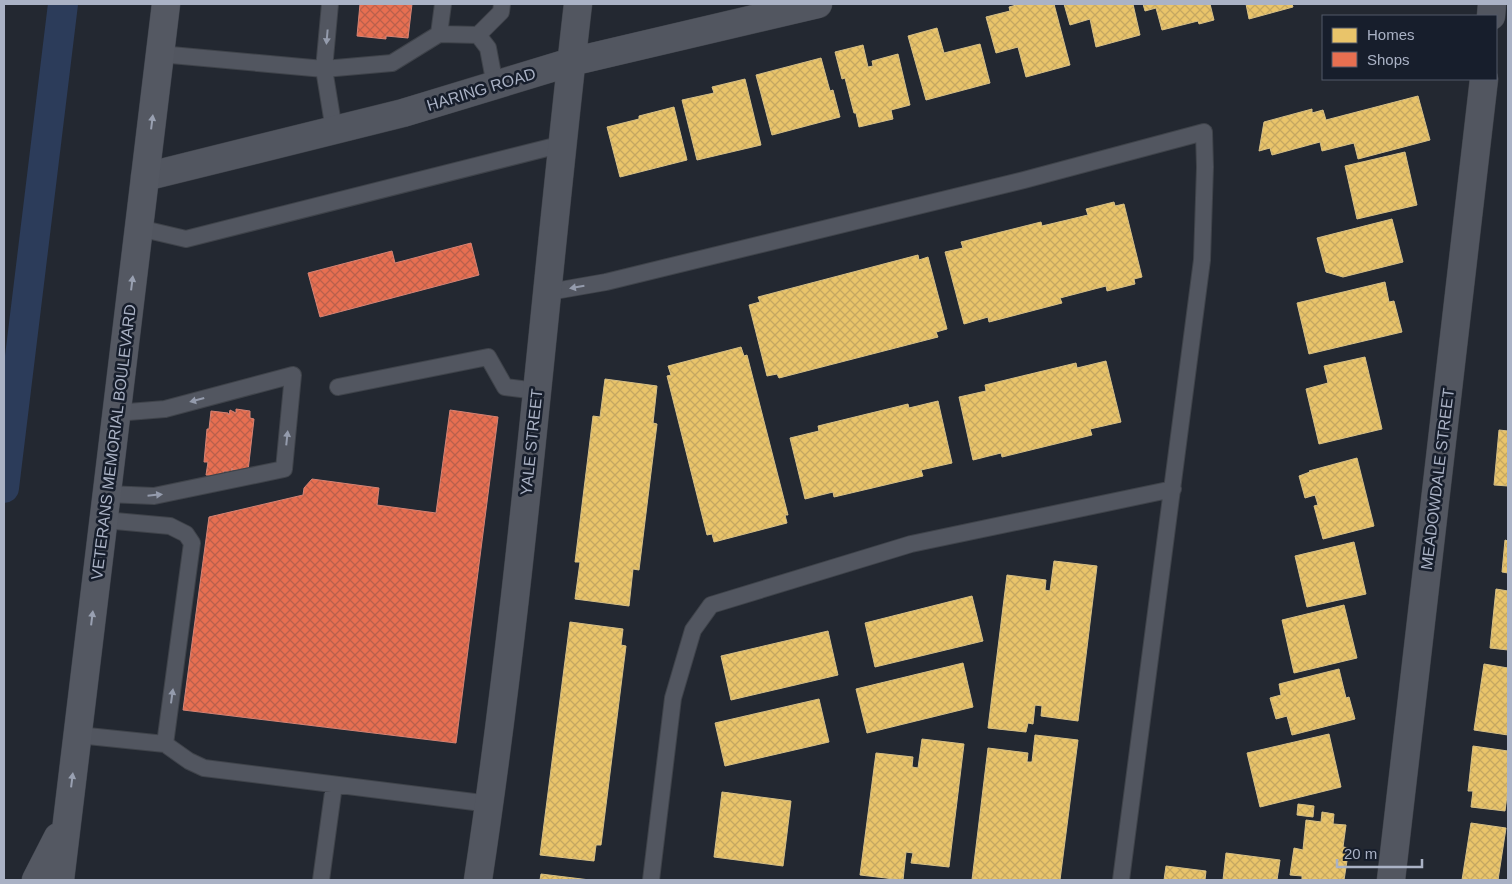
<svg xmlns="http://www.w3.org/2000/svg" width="1512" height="884" font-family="Helvetica,sans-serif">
<defs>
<pattern id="homes-cross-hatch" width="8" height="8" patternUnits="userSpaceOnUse" patternTransform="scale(1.25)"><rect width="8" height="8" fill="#e9c46a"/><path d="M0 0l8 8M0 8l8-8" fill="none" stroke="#c5a761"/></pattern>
<pattern id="shops-cross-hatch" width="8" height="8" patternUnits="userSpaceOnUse" patternTransform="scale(1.25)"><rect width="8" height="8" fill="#e76f51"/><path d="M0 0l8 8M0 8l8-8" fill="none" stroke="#ba604c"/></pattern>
</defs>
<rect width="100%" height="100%" fill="#232831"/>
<!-- homes -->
<path fill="url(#homes-cross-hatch)" stroke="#d6bf85" d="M1020 4H1054L1070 65 1026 77 1018 47 996 53 986 17 1010 11 1009 7Z
M1064 4H1133L1140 35 1096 47 1090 19 1070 25Z
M1143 4H1210L1214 20 1199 24 1198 21 1162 30 1156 8 1145 11Z
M1246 4H1292L1293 7 1249 19Z
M937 28 944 53 980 44 990 83 926 100 908 36Z
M863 45 868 67 873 66 872 61 898 54 910 105 891 110 893 119 859 127 856 113H854L845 78 842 79 835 52Z
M821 58 830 91 833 90 840 117 772 135 756 75Z
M745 79 761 145 697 160 682 100 714 93 712 87Z
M1418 96 1430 140 1358 159 1354 143 1322 151 1320 142 1272 155 1270 148 1259 151 1264 122 1312 109V113L1323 110 1326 120Z
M674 107 687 160 620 177 607 127 639 119V116Z
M1405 152 1417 205 1357 219 1345 166Z
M1114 202 1115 206 1124 204 1142 277 1134 279 1135 284 1107 291 1106 286 1060 298 1062 303 989 322 988 317 964 324 945 252 963 248 961 242 1041 222 1042 226 1088 215 1086 209Z
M1392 219 1403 262 1343 277 1326 272 1317 238Z
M918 255 919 260 928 257 947 329 936 332 938 337 779 378 777 374 767 376 749 305 760 302 758 297Z
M1385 282 1389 302 1394 301 1402 332 1309 354 1297 303Z
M741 347 744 356 747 355 788 515H785L787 523 714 542 712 534 707 535 667 376 671 375 668 366Z
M1365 357 1382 429 1319 444 1306 389 1328 383 1324 366Z
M1106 361 1121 422 1090 429 1092 435 1002 457 1001 453 973 460 959 397 986 391 985 385 1076 363 1077 368Z
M605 379 657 386 653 423 657 424 639 570 633 569 629 606 575 599 580 562H575L593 416 600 417Z
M938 401 952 463 921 470 923 476 834 497 833 492 805 499 790 438 819 431 818 426 908 404 909 408Z
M1499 430 1508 431V486L1494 485Z
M1357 458 1374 526 1323 539 1314 506 1318 505 1315 495 1305 498 1299 476 1310 472 1309 471Z
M1505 540 1508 541V573L1502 572Z
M1354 542 1366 594 1307 607 1295 556Z
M1054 561 1097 566 1078 721 1041 716 1042 706 1035 705 1033 724 1028 723 1026 732 988 728 1007 575 1046 580 1045 590 1050 591Z
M1496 589 1508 591V650L1490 648Z
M972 596 983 641 875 667 865 623Z
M1344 605 1357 658 1294 673 1282 620Z
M570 622 623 629 621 645 626 646 601 845H596L594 861 540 855Z
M828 631 838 675 731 700 721 656Z
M963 663 973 707 867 733 856 689Z
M1484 664 1508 668V735L1474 730Z
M1339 669 1346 698 1349 697 1355 719 1292 735 1287 716 1276 719 1270 698 1281 695 1279 684Z
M819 699 829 742 725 766 715 723Z
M1329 734 1341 787 1260 807 1247 753Z
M1035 735 1078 740 1060 880H972L988 748 1028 753 1027 762H1032Z
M922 739 964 744 949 867 911 863 913 853 906 852 903 880 860 875 876 753 913 757 912 767 918 768Z
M1473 746 1508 751V788L1505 811 1471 807 1473 791H1468Z
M722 792 791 801 783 866 714 857Z
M1298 804 1314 806 1313 817 1297 815Z
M1322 812 1334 814 1333 824 1346 825 1343 847 1349 848 1344 880H1302V876L1290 875 1294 848 1303 850 1306 820 1321 822Z
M1471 823 1506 828 1498 880H1462Z
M1226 853 1280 860 1277 880H1223Z
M1166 866 1206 871 1205 880H1164Z
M541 874 590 880H540Z"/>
<!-- shops -->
<path fill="url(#shops-cross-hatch)" stroke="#d58374" d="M360 4H412L408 38 386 36V39L357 36Z
M471 243 479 275 320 317 308 273 392 251 395 263Z
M236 409 250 411V418L254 419 248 471 232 470V468V472L224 471 223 477 206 475 208 462H204L207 429H209L211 411 228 413 229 415 230 410 236 413Z
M450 410 498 417 456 743 183 710 209 517 303 495 304 488 312 479 379 488 377 505 436 513Z"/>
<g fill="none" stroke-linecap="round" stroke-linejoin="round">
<!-- canal -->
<path stroke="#2c3c5a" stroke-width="30" d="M4 488 63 4"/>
<!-- service casing -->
<g stroke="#3f434a" stroke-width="18">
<path id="service" d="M439 34 443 4
M478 35 501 12 502 4
M160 54 324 69 330 4
M334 130 324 69 392 63 439 34 478 35 488 48 495 85
M139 228 186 239 563 144
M549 292 606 282 1024 180 1204 132 1205 167 1202 260 1121 880
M338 387 488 357 505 387 537 391
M107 494 154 496 284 469 293 375 165 409 116 413
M104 520 170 526 186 534 192 543 165 744
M78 735 165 744 189 761 204 768 490 804
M321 880 334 785
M651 880 673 698 693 630 711 605 911 544 1173 489"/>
</g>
<!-- minor casing -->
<g stroke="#3f434a" stroke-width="29">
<path id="minor" d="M1491 16 1492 4
M145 177 403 113 571 62 818 4
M478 880C522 590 544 296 578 4
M1391 880 1484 79"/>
</g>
<!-- primary casing -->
<g stroke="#40454e" stroke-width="29">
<path id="primary" d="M36 880 58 837
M60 880 166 4"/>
</g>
<!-- service -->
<use href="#service" stroke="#525660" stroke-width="16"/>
<!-- minor -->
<use href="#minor" stroke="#525660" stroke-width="28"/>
<!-- primary -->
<use href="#primary" stroke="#545862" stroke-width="28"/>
</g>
<!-- one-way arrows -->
<defs><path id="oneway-solid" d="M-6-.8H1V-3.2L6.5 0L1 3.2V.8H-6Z" transform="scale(1.25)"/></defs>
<g fill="#949bac">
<use href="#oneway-solid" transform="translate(327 37) rotate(95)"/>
<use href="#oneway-solid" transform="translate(577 287) rotate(170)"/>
<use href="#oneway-solid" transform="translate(197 400) rotate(165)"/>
<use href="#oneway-solid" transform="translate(287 438) rotate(-84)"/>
<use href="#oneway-solid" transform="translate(155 495) rotate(-6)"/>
<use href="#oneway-solid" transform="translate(172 696) rotate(-82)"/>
</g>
<g fill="#99a0b1">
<use href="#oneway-solid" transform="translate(152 122) rotate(-83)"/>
<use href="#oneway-solid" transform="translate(132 283) rotate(-83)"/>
<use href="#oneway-solid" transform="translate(92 618) rotate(-83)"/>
<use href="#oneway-solid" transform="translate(72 780) rotate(-83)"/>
</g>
<g text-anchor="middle" stroke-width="5" stroke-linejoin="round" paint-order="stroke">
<!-- street labels -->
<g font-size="16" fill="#aab2c5" stroke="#171e2c">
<text transform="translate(481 89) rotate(-17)" y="6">HARING ROAD</text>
<text transform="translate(113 442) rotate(-83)" y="6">VETERANS MEMORIAL BOULEVARD</text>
<text transform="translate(531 442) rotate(-84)" y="6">YALE STREET</text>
<text transform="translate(1437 479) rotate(-83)" y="6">MEADOWDALE STREET</text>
</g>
</g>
<!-- border -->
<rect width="1512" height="884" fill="none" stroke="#aab2c5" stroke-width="10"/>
<!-- legend -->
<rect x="1322" y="15" width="175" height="65" fill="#171e2c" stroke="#525969"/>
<rect x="1332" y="28" width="25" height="15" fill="#e9c46a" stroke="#525969"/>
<text x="1367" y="40" font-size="15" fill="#aab2c5">Homes</text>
<rect x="1332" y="52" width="25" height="15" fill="#e76f51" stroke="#525969"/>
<text x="1367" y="65" font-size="15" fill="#aab2c5">Shops</text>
<!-- scale -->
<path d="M1337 859v8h85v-8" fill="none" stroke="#aab2c5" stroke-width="2.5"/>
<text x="1344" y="859" font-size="15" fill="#aab2c5" stroke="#171e2c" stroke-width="4" paint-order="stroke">20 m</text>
</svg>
